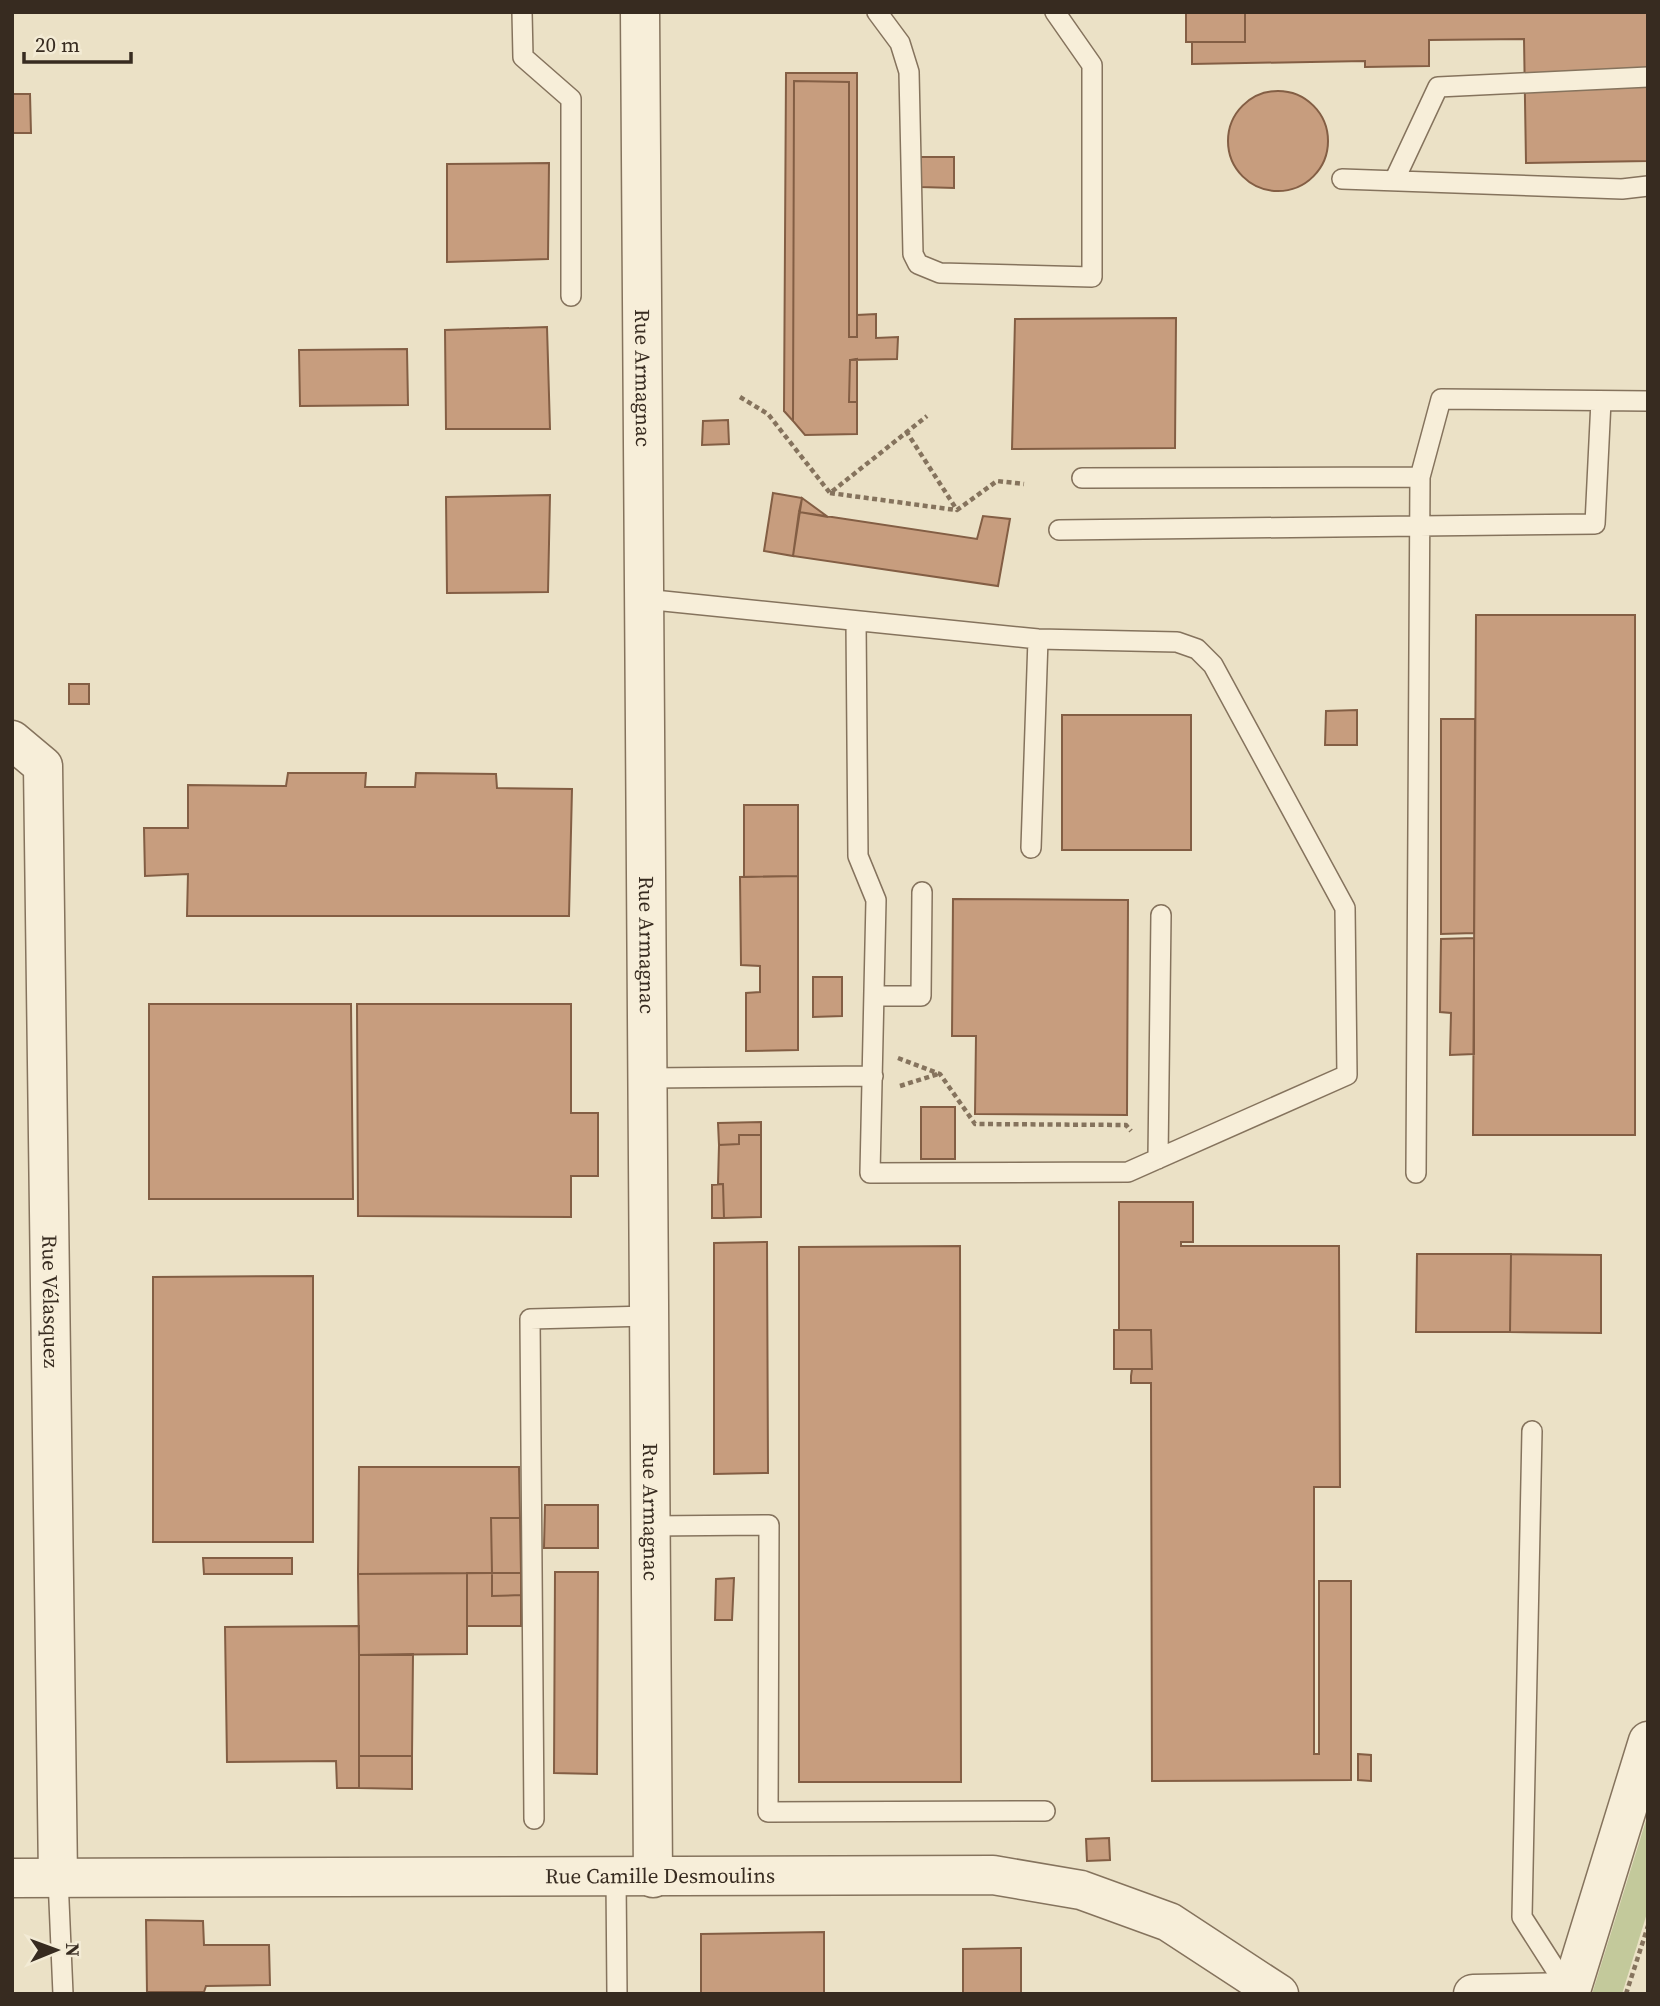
<svg xmlns="http://www.w3.org/2000/svg" width="1660" height="2006" font-family="'Source Serif 4',serif">
<rect width="100%" height="100%" fill="#ebe1c6"/>
<!-- green -->
<path fill="#c3c99b" d="M1648 1814V1910L1622 1994H1592Z"/>
<!-- building -->
<path fill="#c79d7e" stroke="#835e44" stroke-width="2" d="M1186 12H1245V42H1186Z
M1245 12H1648V161L1526 163 1524 39 1429 40V66L1365 67V61L1192 64V42H1245Z
M786 73H857V337H849V82L794 81 793 421 784 411Z
M794 81 849 82V337H857V315L876 314V338L898 337 897 359 850 360 849 402H857V434L805 435 793 421Z
M1228 141a50 50 0 1 1 100 0a50 50 0 1 1-100 0Z
M12 94H30L31 133H12Z
M920 157H954V188L921 187Z
M549 163 548 259 447 262V164Z
M1176 318 1175 448 1012 449 1015 319Z
M547 327 550 429H446L445 330Z
M407 349 408 405 300 406 299 350Z
M857 359V402H849L850 360Z
M728 420 729 444 702 445 703 421Z
M773 493 802 498 793 556 764 551Z
M550 495 548 592 447 593 446 497Z
M802 498 828 517 799 512Z
M799 512 977 539 983 516 1010 519 998 586 793 556Z
M1476 615H1635V1135H1473Z
M69 684H89V704H69Z
M1357 710V745H1325L1326 711Z
M1062 715H1191V850H1062Z
M1441 719H1475L1474 933 1441 934Z
M288 773H366L365 787H415L416 773 496 774 497 788 572 789 569 916H187L188 874 145 876 144 828H188V785L286 786Z
M744 805H798V876L744 877Z
M798 876V1050L746 1051V993L760 992V966L741 965 740 877Z
M953 899 1128 900 1127 1115 975 1114 976 1036H952Z
M1474 938V1054L1450 1055 1451 1013 1440 1012 1441 939Z
M813 977H842V1016L813 1017Z
M149 1004H351L353 1199H149Z
M357 1004H571V1113H598V1176H571V1217L358 1216Z
M921 1107H955V1159H921Z
M761 1122V1135H739V1144L719 1145 718 1123Z
M739 1135H761V1217L724 1218 723 1184H718L719 1145 739 1144Z
M723 1184 724 1218H712V1185Z
M1119 1202H1193V1242H1181V1246H1339L1340 1487H1314V1754H1319V1581H1351V1780L1152 1781 1151 1383H1131V1376L1132 1369H1152L1151 1330H1119Z
M767 1242 768 1473 714 1474V1243Z
M960 1246 961 1782H799V1247Z
M1417 1254H1511L1510 1332H1416Z
M1511 1254 1601 1255V1333L1510 1332Z
M313 1276V1542H153V1277Z
M1114 1330H1151L1152 1369H1114Z
M359 1467H519L520 1518H491L492 1573 358 1574Z
M545 1505H598V1548H544Z
M491 1518H520L521 1573H492Z
M203 1558H292V1574H204Z
M555 1572H598L597 1774 554 1773Z
M467 1573H492V1596L521 1595V1626H467Z
M467 1573V1654L359 1655 358 1574Z
M492 1573H521V1595L492 1596Z
M734 1578 732 1620H715L716 1579Z
M359 1626V1788H337L336 1761 227 1762 225 1627Z
M413 1654 412 1756H359V1655Z
M1358 1754 1371 1755V1781L1358 1780Z
M359 1756H412V1789L359 1788Z
M1109 1838 1110 1860 1087 1861 1086 1839Z
M146 1920 203 1921 204 1945H269L270 1985 206 1986 204 1992H147Z
M824 1932V1994H701V1934Z
M1021 1948V1994H963V1949Z"/>
<g fill="none" stroke-linecap="round" stroke-linejoin="round">
<!-- service casing -->
<g stroke="#85735d" stroke-width="22">
<path id="service" d="M522 12 523 57 571 99V296
M877 12 900 43 909 72 913 254 918 264 940 273 1092 277V65L1055 12
M1342 179 1622 189 1648 186
M1394 181 1438 87 1648 77
M1082 478 1420 477
M1059 530 1595 524 1601 401
M644 599 1038 639 1177 642 1197 649 1213 665 1345 908 1347 1075 1128 1172 870 1173 876 900 858 856 856 622
M1031 848 1038 639
M874 996H921L922 892
M647 1078 873 1076
M1158 1159 1161 915
M1416 1173 1420 477 1441 399 1648 401
M1532 1431 1522 1917 1570 1992
M650 1526 769 1525 768 1812 1045 1811
M534 1819 530 1319 649 1316
M58 1878 63 1994
M616 1878 617 1994"/>
</g>
<!-- minor casing -->
<g stroke="#85735d" stroke-width="41">
<g id="minor">
<path id="s1" d="M640 12 653 1878"/>
<path id="s2" d="M12 740 43 766 58 1878"/>
<path id="s3" d="M12 1878 993 1875 1081 1890 1169 1922 1279 1994"/>
<path d="M1473 1994 1570 1992"/>
<path d="M1570 1994 1648 1741"/>
</g>
</g>
<!-- path -->
<path stroke="#85735d" stroke-width="4.5" stroke-dasharray="5 3.5" stroke-linecap="butt" d="M740 397 768 414 830 493 927 416
M906 431 957 510 997 481 1024 484
M830 493 956 510
M898 1058 940 1074 975 1124 1126 1125 1131 1131
M900 1086 938 1074
M1626 1994 1648 1926"/>
<!-- service -->
<use href="#service" stroke="#f7eed9" stroke-width="19"/>
<!-- minor -->
<use href="#minor" stroke="#f7eed9" stroke-width="38"/>
</g>
<g text-anchor="middle" stroke-width="6" stroke-linejoin="round" paint-order="stroke">
<!-- street labels -->
<g font-size="21" fill="#372b20" stroke="#f3ebd5">
<text dy="7" stroke="none"><textPath href="#s1" startOffset="366">Rue Armagnac</textPath></text>
<text dy="7" stroke="none"><textPath href="#s1" startOffset="933">Rue Armagnac</textPath></text>
<text dy="7" stroke="none"><textPath href="#s2" startOffset="576">Rue Vélasquez</textPath></text>
<text dy="7" stroke="none"><textPath href="#s1" startOffset="1500">Rue Armagnac</textPath></text>
<text dy="7" stroke="none"><textPath href="#s3" startOffset="648">Rue Camille Desmoulins</textPath></text>
</g>
</g>
<!-- border -->
<rect width="1660" height="2006" fill="none" stroke="#372b20" stroke-width="28"/>
<!-- north arrow -->
<g transform="translate(56 1950) rotate(89)" stroke="#f3ebd5" stroke-width="5" paint-order="stroke">
<path d="M0-5L12 26L0 18L-12 26Z" fill="#372b20"/>
<text y="-10" font-size="19" font-weight="bold" text-anchor="middle" fill="#372b20">N</text>
</g>
<!-- scale -->
<path d="M24 52v10h107v-10" fill="none" stroke="#372b20" stroke-width="3.5"/>
<text x="35" y="52" font-size="21" fill="#372b20" stroke="#f3ebd5" stroke-width="5" paint-order="stroke">20 m</text>
</svg>
